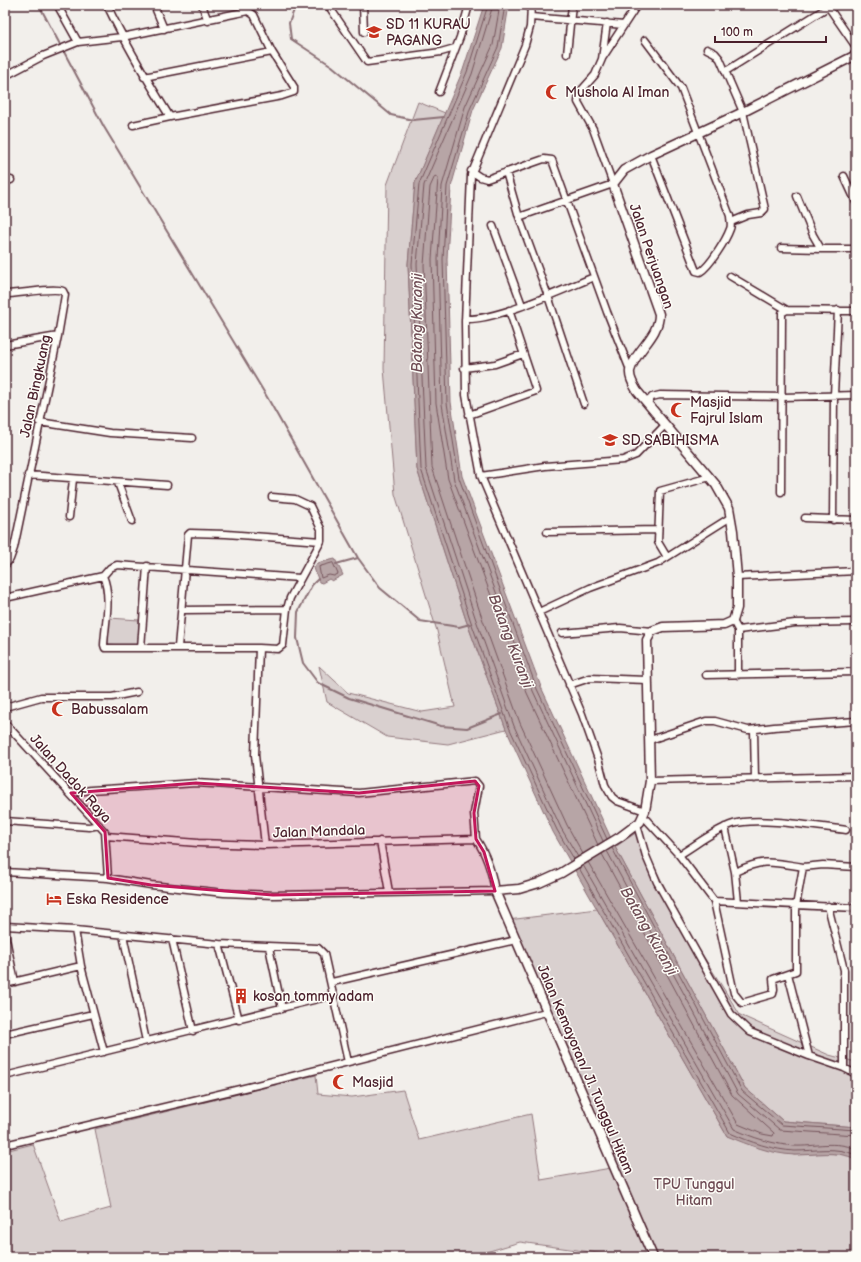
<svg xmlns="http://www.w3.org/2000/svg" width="861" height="1262" font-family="'Balsamiq Sans',sans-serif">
<rect width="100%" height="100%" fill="#f2efeb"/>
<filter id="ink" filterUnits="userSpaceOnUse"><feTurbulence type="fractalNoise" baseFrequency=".025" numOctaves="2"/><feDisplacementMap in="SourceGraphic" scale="8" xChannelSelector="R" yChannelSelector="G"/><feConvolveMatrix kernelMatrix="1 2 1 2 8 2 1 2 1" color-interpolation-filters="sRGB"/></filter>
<g filter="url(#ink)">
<!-- green -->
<path fill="#d9d0cf" stroke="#92787d" d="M418 102 445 113 415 183 408 264 417 469 466 620 506 729 448 744 387 737 327 702 319 666 348 693 422 712 455 707 437 631 395 494 384 369 387 185Z
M109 618 139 620 138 646 108 644Z
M637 832 682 922 740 1015 829 1055 856 1062V1127L783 1121 745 1088 615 847Z
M597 909 727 1136 794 1155 827 1153 846 1155 856 1159V1257H626L520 1242 469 1257H5V1151L33 1144 61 1222 111 1208 95 1129 316 1075 318 1094 352 1097 403 1090 419 1140 531 1114 541 1180 611 1168 543 1015 508 920Z"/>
<!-- water -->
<path fill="#b7a5a6" stroke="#8b6f75" d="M484 5H509L502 48 473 110 451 187 447 259 451 402 462 476 541 687 615 847 745 1088 783 1121 856 1127V1159C836 1150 817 1155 795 1155 771 1154 749 1145 727 1136L553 832 506 729 466 620 417 469 408 264 415 183 463 70Z
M335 559 343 575 332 581 329 579 322 583 319 582 314 568 317 563Z"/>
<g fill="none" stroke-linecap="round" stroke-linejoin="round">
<!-- shore -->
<path stroke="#76555c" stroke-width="1" d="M488 5 467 72 419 184 412 264 421 469 470 619 509 727 557 830 574 859
M493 5 472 74 424 185 417 264 426 468 475 617 514 726 561 828 578 857
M500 5 493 45 465 107 442 186 438 259 442 404 454 480 533 691 603 841
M505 5 498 47 470 109 447 186 443 259 447 403 459 478 537 689 607 839
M333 563 338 574 334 576 329 575 321 578 319 567Z
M612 848 742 1091 782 1125 856 1130
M607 851 738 1094 780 1130 856 1135
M583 854 567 825 520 723 481 615 432 467 424 265 430 187 435 176 438 178 432 259 436 403 448 479 527 693 598 845
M588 862 738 1124 762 1134 773 1136 774 1133 732 1095 602 854
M583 865 734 1129C753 1138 773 1144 794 1146 815 1147 835 1140 856 1149
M579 868 730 1133C750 1142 773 1150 795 1151 816 1151 836 1146 856 1155"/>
<!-- stream -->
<path stroke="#8b6f75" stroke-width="2" d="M39 5 104 127 267 397 358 558 380 588 420 621 459 627 470 624
M293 5 294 10 289 23 291 39 332 66 391 115 413 120 444 117
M336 564 358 558
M318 579 312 585 298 612 297 638 303 663 318 683 349 698 441 726 467 728 502 714"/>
<!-- street casing -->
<g stroke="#4a1f2b" stroke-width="9">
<path id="street" d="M154 5 164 29
M202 5 208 21
M328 5 367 62 441 52 455 48
M363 5 364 32
M531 5 530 27 525 45 471 175 465 322 466 395 481 476 582 714 599 762 605 785 612 797 617 801 645 811
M827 5 856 47
M59 8 78 42
M531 17 624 25
M645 40 681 88 730 216C730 221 732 225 730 229 726 240 710 266 700 272L696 271 651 155
M707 49 715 53 720 59 743 112 765 209 761 213 748 215 731 222
M567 54 572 5
M603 57 637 5
M726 71 828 7
M5 76 43 56 78 42 122 37 248 11 254 15 272 52 294 87V92L282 96 170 117C147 80 126 45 107 5
M144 77 272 52
M439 92 460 37 469 5
M133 125 170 117
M471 171 480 177 487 179 544 159 552 160 607 312 630 370
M506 172 519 217 548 296 584 404
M844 176 856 202
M5 181 11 180
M797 196 813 235 821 249H856
M519 217 613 184 593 129 578 102 579 93 595 75 602 59 607 23
M493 226 522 305
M781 248 821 249
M730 276 787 310
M5 294C18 294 54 287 63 291L65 295 58 336 14 548 10 559 5 565
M465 319C496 321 564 289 594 277
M5 345 58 336
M464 368 495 364 523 354
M647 403 652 397 660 395 783 397 856 395
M469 415 536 391 509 310
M39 422 110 433 192 438
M28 475 167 485
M481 476 545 466 623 460 636 455 665 425
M118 483 132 521
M781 492 782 313 787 310 856 311
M69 517 73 479
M805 518 856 520
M833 520 834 395 838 310
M547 532 658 530
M667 557 658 542 660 491 710 477
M103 576C112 596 105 624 104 645L105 648H259
M737 577 856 571
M5 598 103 576 110 568 117 565 300 578
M182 610 287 609
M539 612 590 588 658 563 731 517
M733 621 738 630V675
M738 630 795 623 856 622
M562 633 620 628 652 631
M178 647 188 535 190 533 226 534 321 541
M141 648 147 566
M706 675 856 672
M569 685 590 678 647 680
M5 707 41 697H112L137 692
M5 723 105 832 108 878
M754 730 755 779
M650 740 706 721H715L748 730 774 727 856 721
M650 781 856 776
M71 793 91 790 196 783 359 793 475 781 479 786 474 813 476 839
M643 816 679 855 714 901 734 993 742 1003 773 994 774 989 773 979 796 971V906L803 867 823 865 856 867
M5 821 89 827 99 825
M637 825 646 856 657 882 731 1014 750 1032 809 1056 844 1068 856 1074
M725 827 735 872 738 902
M380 841 389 892
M265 845 255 755 259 648 278 649 283 645 287 609 290 598 321 541V529L310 506 295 499 272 497
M679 855C696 845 714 830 733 824 756 816 820 827 846 830
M5 872 108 878 151 885 224 893 273 895 495 891C492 873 487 855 476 839L265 845 198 843 106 836
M735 872C765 858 771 862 803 867
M714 901 856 908
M828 906 844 970V1068
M5 926 75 930 219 944 318 948 324 954 348 1062
M5 934 15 982
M123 935 146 1041
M172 939 193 1031
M219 944 239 1020
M269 947 282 1009
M81 966 104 1052
M788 974 809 1056
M332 982 516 940
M5 984 81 966 75 930
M5 1034 93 1014
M5 1076 334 995
M5 1145 261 1084 546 1012"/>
</g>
<!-- secondary casing -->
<g stroke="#4a1f2b" stroke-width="11">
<path id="secondary" d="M653 1257 495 891 519 889 539 883 561 873 620 837 640 822 645 811 650 781 647 640 652 631 663 627 724 625 733 621 737 608V577L733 531 729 508 716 485 637 391C634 386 629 378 630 371 635 350 659 337 659 314L613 184 624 170 651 155 743 112 856 55"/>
</g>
<!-- street -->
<use href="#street" stroke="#fdfcf7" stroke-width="6"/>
<!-- secondary -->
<use href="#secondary" stroke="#fdfcf7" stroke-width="8"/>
</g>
</g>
<!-- marked area -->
<path fill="#c2185b" fill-opacity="0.2" stroke="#c2185b" stroke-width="3" stroke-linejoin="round" d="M475 781 479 786 474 813 476 839 484 852 495 891 273 895 151 885 108 878 105 832 71 793 196 783 359 793Z"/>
<!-- icons -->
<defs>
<g id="school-bare" transform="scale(1.2)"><path d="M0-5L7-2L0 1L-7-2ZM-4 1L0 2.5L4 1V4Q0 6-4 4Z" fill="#c8321e" stroke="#fdfcf7" stroke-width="2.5" paint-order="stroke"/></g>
<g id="mosque-bare" transform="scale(1.2)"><path d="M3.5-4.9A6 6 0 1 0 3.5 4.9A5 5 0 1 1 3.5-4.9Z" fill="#c8321e" stroke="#fdfcf7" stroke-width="2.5" paint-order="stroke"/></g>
<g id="hotel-bare" transform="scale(1.2)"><path d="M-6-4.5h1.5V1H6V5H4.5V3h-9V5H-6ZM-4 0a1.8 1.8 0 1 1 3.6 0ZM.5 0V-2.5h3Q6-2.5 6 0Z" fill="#c8321e" stroke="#fdfcf7" stroke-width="2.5" paint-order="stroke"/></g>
<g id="building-bare" transform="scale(1.2)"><path d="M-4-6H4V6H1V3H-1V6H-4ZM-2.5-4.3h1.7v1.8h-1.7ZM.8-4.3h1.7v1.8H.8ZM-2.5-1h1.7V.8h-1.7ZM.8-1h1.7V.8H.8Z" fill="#c8321e" stroke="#fdfcf7" stroke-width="2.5" paint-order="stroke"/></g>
</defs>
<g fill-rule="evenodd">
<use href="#school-bare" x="374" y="32"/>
<use href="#mosque-bare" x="553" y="92"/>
<use href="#mosque-bare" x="678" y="410"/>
<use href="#school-bare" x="610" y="440"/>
<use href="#mosque-bare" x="59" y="709"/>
<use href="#hotel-bare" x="54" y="899"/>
<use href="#building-bare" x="241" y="996"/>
<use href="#mosque-bare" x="340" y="1082"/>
</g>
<g text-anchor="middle" stroke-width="3" stroke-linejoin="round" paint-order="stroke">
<!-- poi labels -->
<g font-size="14" fill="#4a1f2b" stroke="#fdfcf7" text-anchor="start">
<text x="386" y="29">SD 11 KURAU<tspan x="386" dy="16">PAGANG</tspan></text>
<text x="565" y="97">Mushola Al Iman</text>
<text x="690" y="407">Masjid<tspan x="690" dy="16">Fajrul Islam</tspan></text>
<text x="622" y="445">SD SABIHISMA</text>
<text x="71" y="714">Babussalam</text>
<text x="66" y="904">Eska Residence</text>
<text x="253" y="1001">kosan tommy adam</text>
<text x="352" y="1087">Masjid</text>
</g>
<!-- street labels -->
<g font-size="14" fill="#4a1f2b" stroke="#fdfcf7">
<text transform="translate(652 256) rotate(71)" y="5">Jalan Perjuangan</text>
<text transform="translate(35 386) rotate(-78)" y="5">Jalan Bingkuang</text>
<text transform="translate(71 778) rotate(48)" y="5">Jalan Dadok Raya</text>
<text transform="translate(319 831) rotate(-2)" y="5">Jalan Mandala</text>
<text transform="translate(586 1069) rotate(67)" y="5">Jalan Kemayoran/ Jl. Tunggul Hitam</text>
</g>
<!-- park labels -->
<g font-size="14" fill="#6e4b54" stroke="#fdfcf7">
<text x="694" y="1189">TPU Tunggul<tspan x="694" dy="16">Hitam</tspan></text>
</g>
<!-- water labels -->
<g font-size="15" font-style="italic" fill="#704e56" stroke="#fdfcf7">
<text transform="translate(417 323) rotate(-90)" y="5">Batang Kuranji</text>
<text transform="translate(511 641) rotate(69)" y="5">Batang Kuranji</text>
<text transform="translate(649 931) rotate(60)" y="5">Batang Kuranji</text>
</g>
</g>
<!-- margin -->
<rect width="861" height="1262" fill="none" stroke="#fdfcf7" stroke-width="20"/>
<rect x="10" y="10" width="841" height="1242" fill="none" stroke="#4a1f2b" stroke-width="1.5" filter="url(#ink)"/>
<!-- scale -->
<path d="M715 36v6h111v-6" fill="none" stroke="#4a1f2b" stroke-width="2"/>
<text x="721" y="36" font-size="12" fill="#4a1f2b" stroke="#fdfcf7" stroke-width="3" paint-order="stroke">100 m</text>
</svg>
